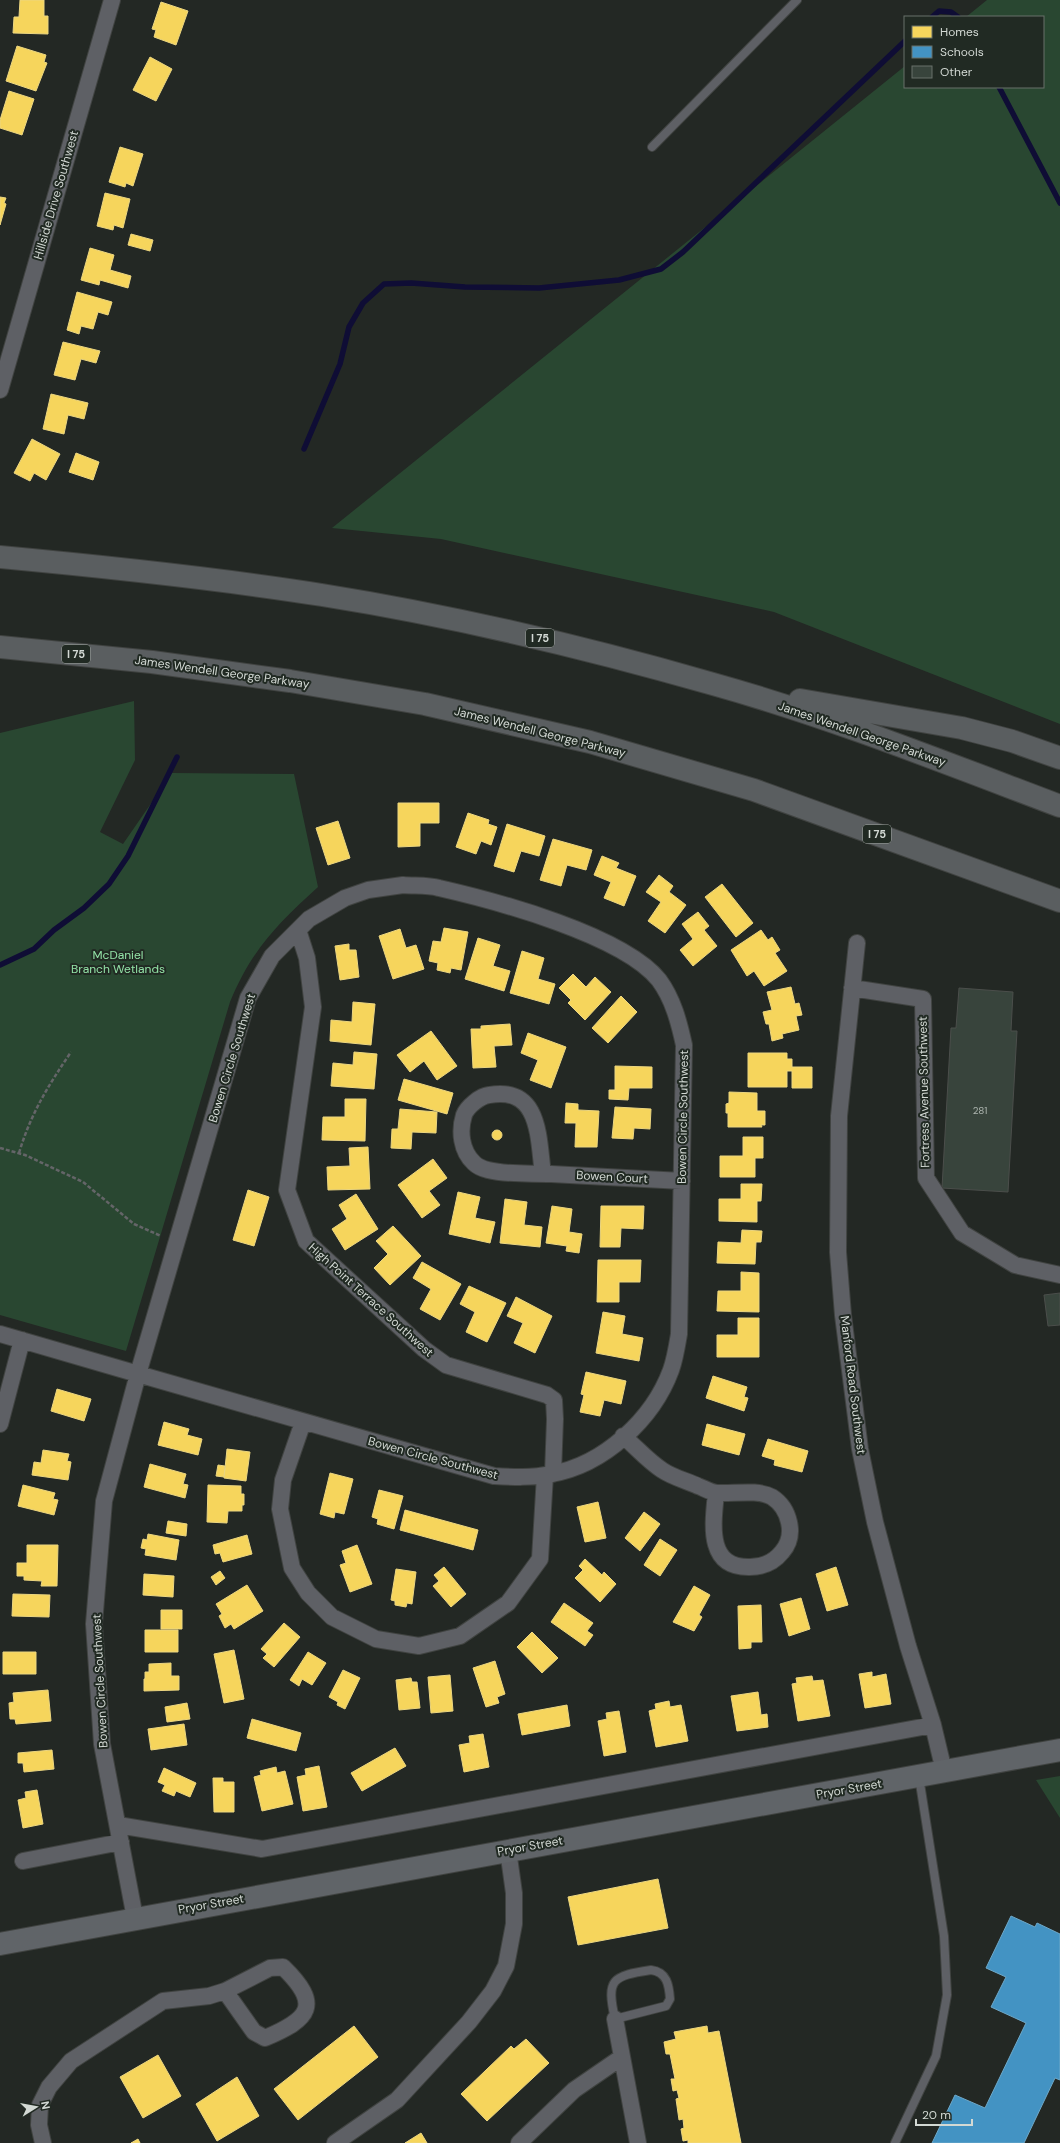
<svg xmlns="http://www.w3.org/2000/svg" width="1060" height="2143" font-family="'DM Sans',sans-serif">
<rect width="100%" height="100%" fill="#232824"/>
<!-- green -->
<path fill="#294731" d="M987 0H1060V724L774 612 441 539 332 528 905 66V87H1043V17H966Z
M134 701 135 760 100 832 123 844 172 773 294 774 318 887C277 924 251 951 230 1002L126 1351 0 1315V733Z
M1060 1776V1818L1036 1780Z"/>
<!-- homes -->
<path fill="#f6d55c" stroke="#ecd680" d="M20 0H44V16H48V34L13 33 14 17H19Z
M161 2 188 11 176 45 154 37 156 30 152 29Z
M17 46 46 55 44 62 47 63 36 91 6 81Z
M150 57 172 69 156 101 133 90Z
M9 91 34 99 22 135 0 128V120Z
M120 147 143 154 133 186 126 183 125 187 109 182Z
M105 193 130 199 123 228 114 225 113 230 97 226Z
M0 197 6 198 4 203 6 204 0 225Z
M131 234 153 240 150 251 128 245Z
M90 248 114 255 110 270 131 276 128 288 100 280 99 285 81 280Z
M77 292 112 302 108 315 98 312 93 329 81 326 79 334 67 330Z
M63 342 100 351 96 363 81 359 75 380 54 375Z
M51 394 88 403 84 419 68 415 64 434 43 429Z
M32 439 60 454 46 480 34 473 30 481 14 473Z
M76 453 99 462 93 480 69 472Z
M398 803H439V823H420V846L398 847Z
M468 813 489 820 488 824 497 827 491 845 481 841 476 854 456 847Z
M338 821 350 858 328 865 316 828Z
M507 824 545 836 539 856 521 851 514 872 494 866Z
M553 839 592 850 586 870 567 865 561 886 540 880Z
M602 856 619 863 616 868 636 876 624 906 604 898 611 882 594 875Z
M659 875 673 886 669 892 686 905 665 933 648 921 661 902 646 892Z
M722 884 753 923 736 937 705 897Z
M698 912 709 926 704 930 717 946 693 966 680 950 693 939 682 924Z
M444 928 468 932 461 970 451 968 450 973 437 970 438 963 429 961 433 941 441 942Z
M400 929 406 948 416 945 424 969 393 979 379 936Z
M761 930 768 940 772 937 780 950 775 953 787 971 764 986 754 971 747 976 731 950Z
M478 938 500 945 493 966 510 971 504 991 465 979Z
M349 944V950H356L359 977 340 980 335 946Z
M522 951 544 958 538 979 555 984 549 1004 510 993Z
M573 974 586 987 595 977 611 992 585 1020 568 1003 571 1000 559 988Z
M791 987 795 1004 799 1003 802 1015 796 1016 799 1030 782 1034 783 1038 772 1041 769 1024H766L763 1012 772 1010 767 992Z
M621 996 637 1012 608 1043 592 1028Z
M353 1002 375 1004 371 1045 330 1041 331 1020 352 1022Z
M510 1024 512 1045 494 1046 496 1067 473 1068 471 1029H481V1026Z
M431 1031 457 1066 437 1080 424 1061 410 1072 397 1055Z
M528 1033 566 1047 551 1088 530 1080 538 1060 521 1053Z
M354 1052 377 1054 374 1089 331 1086 333 1063 353 1065Z
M748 1053H787V1059H792V1067H812V1088H792V1071H787V1087H748Z
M615 1066 652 1067V1088H629L628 1100 609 1099V1090H615Z
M404 1079 453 1093 447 1114 398 1100Z
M729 1092 757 1093V1111H765V1125H761L762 1127H728V1113H726V1104L729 1103Z
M345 1099H366L365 1141 322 1140 323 1117H345Z
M566 1103 578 1104V1110L599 1111 597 1147H575L576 1123H565Z
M615 1107 651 1109 650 1129 634 1128 633 1139 612 1138Z
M400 1109 437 1112 436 1133 412 1132 411 1149 391 1148 392 1129H398Z
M492 1135a5 5 0 1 1 10 0a5 5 0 1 1-10 0Z
M743 1137H763V1158H755V1177H720V1156H743Z
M368 1147 370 1189 328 1190 327 1167 350 1166 349 1148Z
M433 1159 447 1178 429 1191 440 1205 422 1218 398 1185Z
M741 1184H762L761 1201H757V1222L719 1221V1199H741Z
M248 1190 269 1197 254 1246 233 1240Z
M458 1192 480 1197 475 1218 495 1222 490 1243 449 1234Z
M356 1194 378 1229 345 1250 332 1229 347 1219 339 1205Z
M505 1199 527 1202 524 1225 542 1227 540 1247 500 1243Z
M552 1206 572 1209 569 1232 582 1234 579 1253 566 1251 567 1246 546 1243Z
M601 1206H644L643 1229 621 1228 620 1247H600Z
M393 1226 421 1256 390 1285 374 1268 388 1254 376 1241Z
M742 1230 762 1231 761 1242H756L755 1264 717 1263 718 1242 741 1243Z
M598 1260H641L640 1282H619V1302H597Z
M422 1262 461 1284 440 1320 420 1309 431 1289 413 1278Z
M741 1272 759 1273V1312L717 1311 718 1291H741Z
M469 1286 506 1303 487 1342 466 1332 475 1312 460 1304Z
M516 1297 552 1316 535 1353 514 1343 523 1323 507 1316Z
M603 1312 625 1316 622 1334 643 1338 639 1361 596 1353Z
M738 1318H759V1357H717V1335H738Z
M586 1372 626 1381 621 1404 604 1400 600 1416 580 1412 584 1395 581 1394Z
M713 1376 747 1387 744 1397 748 1398 744 1411 706 1398Z
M57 1389 91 1399 84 1421 51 1411Z
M164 1422 189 1429 187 1435 202 1439 198 1455 158 1445Z
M707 1424 745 1434 739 1455 702 1445Z
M768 1439 808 1451 802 1472 774 1465 775 1460 762 1456Z
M227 1449 250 1452 246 1481 224 1478Z
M43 1450 69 1454 67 1461 71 1462 68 1480 32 1475 34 1462 41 1463Z
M150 1464 186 1474 183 1484 188 1485 185 1498 144 1487Z
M218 1465 225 1466 224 1477 216 1476Z
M330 1473 353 1479 344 1514 335 1512 334 1518 320 1514Z
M23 1485 55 1493 53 1499 58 1500 54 1515 18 1506Z
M208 1485 241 1486V1494H244V1505H242V1511H228L227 1523 207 1522Z
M379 1490 403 1496 394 1529 377 1524 378 1519 372 1517Z
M598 1502 606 1538 585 1542 577 1507Z
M405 1510 478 1530 473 1550 400 1530Z
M644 1512 660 1524 640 1551 625 1538Z
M168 1521 187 1524 186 1536 166 1533Z
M148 1534 179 1540 176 1560 145 1555 146 1549 141 1548 143 1539 147 1540Z
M247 1535 252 1554 223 1562 220 1553 215 1554 213 1545Z
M660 1539 677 1550 660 1576 644 1565Z
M27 1545H58L57 1586H41L42 1581 24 1580V1576H17V1563H27Z
M357 1545 372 1584 350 1592 340 1565 346 1563 342 1551Z
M585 1559 602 1575 604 1572 616 1584 600 1602 575 1578 583 1570 579 1566Z
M444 1567 466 1594 451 1607 433 1586 439 1581 434 1575Z
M836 1567 848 1605 827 1611 816 1574Z
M396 1569 416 1572 412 1604 407 1603 406 1607 395 1605V1601L391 1600Z
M220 1571 225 1578 216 1585 211 1577Z
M144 1574 174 1576 173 1597 143 1595Z
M247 1585 263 1611 234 1629 231 1624 225 1628 219 1616 222 1614 216 1604Z
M694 1586 710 1595 699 1615 702 1617 694 1631 673 1622Z
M13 1594 50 1595 49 1617 12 1616Z
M801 1598 810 1629 789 1636 780 1604Z
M564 1603 593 1623 587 1631 593 1635 585 1646 551 1622Z
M761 1605 762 1642H751V1648L739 1649 738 1606Z
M161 1610H182V1629H161Z
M284 1623 300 1637 274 1667 263 1658 267 1654 261 1649Z
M145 1630H178V1652H145Z
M532 1632 558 1658 542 1673 517 1647Z
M234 1650 244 1699 224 1703 214 1654Z
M3 1652H36V1674H3Z
M308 1652 326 1663 312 1685 302 1679 299 1686 290 1680Z
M495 1661 505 1694 497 1697 499 1703 486 1707 473 1668Z
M171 1663V1676H179V1690L144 1691V1679H145V1672H149V1664Z
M343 1670 360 1678 345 1709 337 1705 338 1702 329 1697Z
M872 1672V1677L886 1674 891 1704 865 1708 859 1674Z
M450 1675 453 1711 431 1713 428 1677Z
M812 1676 813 1681 823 1680 830 1716 798 1721 792 1684 797 1683 796 1678Z
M411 1678 412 1682H417L420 1708 399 1710 396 1680Z
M48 1690 51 1721 16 1724 15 1719H10L9 1703 14 1702 13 1693Z
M758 1692 761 1715 767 1714 768 1727 737 1731 731 1696Z
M669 1701 670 1707 681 1705 688 1741 656 1747 649 1711 656 1709 655 1704Z
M187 1703 190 1719 167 1722 165 1707Z
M567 1705 570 1726 522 1735 518 1714Z
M619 1711 626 1752 604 1756 598 1721 607 1719 606 1713Z
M252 1719 301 1733 296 1751 247 1738Z
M184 1724 187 1745 151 1750 148 1729Z
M483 1734 489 1767 464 1772 459 1745 470 1743 469 1736Z
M395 1748 406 1766 362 1791 351 1773Z
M52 1750 54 1769 24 1772 23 1763H18V1753Z
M319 1766 327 1807 303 1811 297 1777 306 1775 305 1769Z
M276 1767 277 1773 285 1771 293 1804 262 1811 254 1777 261 1775 260 1771Z
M164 1768 196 1783 190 1797 176 1791 174 1796 162 1791 165 1785 158 1782Z
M213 1778H223V1782H234V1812H214Z
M37 1790 43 1824 23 1828 18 1800 26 1798 25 1792Z
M658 1879 668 1928 578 1945 568 1897Z
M354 2026 378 2057 298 2120 274 2089Z
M707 2026 708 2033 719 2031 741 2143H688V2140L683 2141 681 2129 684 2128 683 2119 679 2120 676 2099 679 2098 677 2090 673 2091 671 2079H675L670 2054H666L664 2042 676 2039 674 2032Z
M526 2039 549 2063 487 2121 461 2094 511 2046 514 2049Z
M158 2055 181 2096 143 2118 120 2077Z
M237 2077 259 2116 217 2141 196 2104Z
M421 2133 427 2143H405Z
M138 2139 140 2143H131Z"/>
<!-- schools -->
<path fill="#4393c3" stroke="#6ea8c8" d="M1011 1916 1035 1927 1037 1923 1060 1934V2080L1055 2078 1024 2143H932L955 2095 985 2108 1026 2023 991 2007 1006 1977 986 1968Z"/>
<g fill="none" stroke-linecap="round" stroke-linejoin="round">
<!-- stream -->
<path stroke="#0f0d35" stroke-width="5.5" d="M932 17 939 11 951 12 958 17
M999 87 1060 203
M304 449 340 364 349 327 363 303 384 284 411 283 465 287 539 288 619 280 661 269 683 252 905 41
M0 965 34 949 54 930 84 908 109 884 128 856 177 757"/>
</g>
<!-- building -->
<path fill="#38443c" stroke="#4b4e4b" d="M959 988 1013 992 1011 1031H1017L1008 1192 942 1188 951 1028H956Z
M1060 1293V1325L1048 1326 1044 1295Z"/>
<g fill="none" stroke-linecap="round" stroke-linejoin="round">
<!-- lane casing -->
<g stroke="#404341" stroke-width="10">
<path id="lane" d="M652 147 797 0
M651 1970C667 1972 669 1985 670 1999L666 2006 615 2019C606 1979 612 1976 651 1970Z
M895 2143 936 2056 947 1995 944 1936 919 1777"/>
</g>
<!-- street casing -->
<g stroke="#404341" stroke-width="18">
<path id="street" d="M0 390 112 0
M403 885C415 886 428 885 439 888 496 901 623 935 659 980 673 999 679 1022 684 1045L679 1334C677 1346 675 1359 671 1370 653 1419 604 1465 551 1474 532 1478 513 1477 494 1476L138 1374 248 998 272 956 309 919 345 898 368 890Z
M298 930 307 958 313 1007 287 1190 306 1241 424 1349 446 1365 547 1395 554 1400 555 1419 553 1474
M857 943 839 1116 838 1252 843 1315 860 1449 875 1522 908 1646 933 1725 944 1771
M852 988 923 999 926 1178 962 1233 1015 1265 1060 1275
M543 1174C538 1138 541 1086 489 1095 480 1096 467 1107 464 1115 459 1131 461 1151 474 1163 477 1166 484 1169 488 1170 507 1175 531 1173 551 1174 595 1176 638 1179 682 1181
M0 1334 138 1374 104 1501 94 1624 102 1744 135 1918
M303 1422 283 1480 280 1509 292 1568 308 1593 332 1617 376 1639 419 1646 460 1636 508 1603 540 1559 545 1475
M0 1424 22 1340
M623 1436C636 1447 648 1461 662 1470 672 1477 687 1481 698 1486 704 1488 711 1493 718 1493 733 1494 758 1489 772 1497 789 1508 797 1535 782 1552 774 1562 763 1567 750 1567 706 1568 713 1524 716 1493
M118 1825 262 1849 933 1725
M23 1861 121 1842
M615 2019 638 2143
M43 2143 39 2125 40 2105 49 2087 71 2061 163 2001 209 1996 225 1991 270 1968 283 1967C322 2005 310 2019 265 2038L254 2032 225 1991
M335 2143 397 2100 469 2022 493 1991 506 1966 514 1924V1893L508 1850
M519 2143 574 2090 622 2057"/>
</g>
<!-- secondary casing -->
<g stroke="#404341" stroke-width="24">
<path id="secondary" d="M0 1944 1060 1750"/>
</g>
<!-- highway casing -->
<g stroke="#404341" stroke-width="24">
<path id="highway" d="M0 557C108 567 215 578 322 595 454 616 584 647 713 684 831 717 946 763 1060 806
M0 647 152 662 290 681 425 704 590 742 754 790 1060 901
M800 700 962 728 1012 741 1060 758"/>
</g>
<!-- path -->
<path stroke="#646568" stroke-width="2.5" stroke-dasharray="4 2" stroke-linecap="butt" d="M0 1148 25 1155 83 1182 134 1224 161 1236
M19 1153C31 1113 48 1086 71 1052"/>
<!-- lane -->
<use href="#lane" stroke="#5e6065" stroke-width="8"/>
<!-- street -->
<use href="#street" stroke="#5e6065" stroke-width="16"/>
<!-- secondary -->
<use href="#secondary" stroke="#606468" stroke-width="22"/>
<!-- highway -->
<use href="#highway" stroke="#5a5e60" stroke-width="22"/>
</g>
<g text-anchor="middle" stroke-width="4" stroke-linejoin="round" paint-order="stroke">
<!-- number labels -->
<g font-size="10" fill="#acb4ae">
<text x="980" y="1114">281</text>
</g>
<!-- shield labels -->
<g fill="#212a23" stroke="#9ea49f" stroke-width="1">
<rect x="526" y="629" width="28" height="18" rx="3"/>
<rect x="62" y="645" width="28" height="18" rx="3"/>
<rect x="863" y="825" width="28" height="18" rx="3"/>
</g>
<g font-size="11" font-weight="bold" fill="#d3d9d4">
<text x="540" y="642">I 75</text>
<text x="76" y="658">I 75</text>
<text x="877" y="838">I 75</text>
</g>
<!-- street labels -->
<g font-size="12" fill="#d3d9d4" stroke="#212a23">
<text transform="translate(56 195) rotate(-74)" y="4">Hillside Drive Southwest</text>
<text transform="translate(222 672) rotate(8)" y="4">James Wendell George Parkway</text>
<text transform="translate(540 732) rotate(14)" y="4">James Wendell George Parkway</text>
<text transform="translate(862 734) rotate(19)" y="4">James Wendell George Parkway</text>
<text transform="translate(232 1058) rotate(-73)" y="4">Bowen Circle Southwest</text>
<text transform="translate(924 1092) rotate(-91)" y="4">Fortress Avenue Southwest</text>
<text transform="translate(683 1117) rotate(-89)" y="4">Bowen Circle Southwest</text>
<text transform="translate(612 1177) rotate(3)" y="4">Bowen Court</text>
<text transform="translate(371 1300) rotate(42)" y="4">High Point Terrace Southwest</text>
<text transform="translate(853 1385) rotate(83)" y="4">Manford Road Southwest</text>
<text transform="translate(433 1458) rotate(15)" y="4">Bowen Circle Southwest</text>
<text transform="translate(100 1681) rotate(-93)" y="4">Bowen Circle Southwest</text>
<text transform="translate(849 1789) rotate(-10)" y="4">Pryor Street</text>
<text transform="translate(530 1846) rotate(-10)" y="4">Pryor Street</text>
<text transform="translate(211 1904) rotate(-10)" y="4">Pryor Street</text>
</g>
<!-- park labels -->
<g font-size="12" fill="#92e1a6" stroke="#212a23">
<text x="118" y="959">McDaniel<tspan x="118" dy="14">Branch Wetlands</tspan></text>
</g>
</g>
<!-- legend -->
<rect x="904" y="16" width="140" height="72" fill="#212a23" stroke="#68706a"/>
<rect x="912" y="26" width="20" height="12" fill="#f6d55c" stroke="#68706a"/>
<text x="940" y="36" font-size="12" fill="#d3d9d4">Homes</text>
<rect x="912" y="46" width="20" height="12" fill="#4393c3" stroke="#68706a"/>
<text x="940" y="56" font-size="12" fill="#d3d9d4">Schools</text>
<rect x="912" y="66" width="20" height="12" fill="#38443c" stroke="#68706a"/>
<text x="940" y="76" font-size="12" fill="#d3d9d4">Other</text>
<!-- north arrow -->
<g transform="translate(36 2107) rotate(79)" stroke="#212a23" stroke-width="3" paint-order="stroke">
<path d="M0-3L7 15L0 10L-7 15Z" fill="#d3d9d4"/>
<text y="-6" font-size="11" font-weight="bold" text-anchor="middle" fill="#d3d9d4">N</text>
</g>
<!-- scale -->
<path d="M916 2119v6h56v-6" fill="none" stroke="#d3d9d4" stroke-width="2"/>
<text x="922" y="2119" font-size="12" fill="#d3d9d4" stroke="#212a23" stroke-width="3" paint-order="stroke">20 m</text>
</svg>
